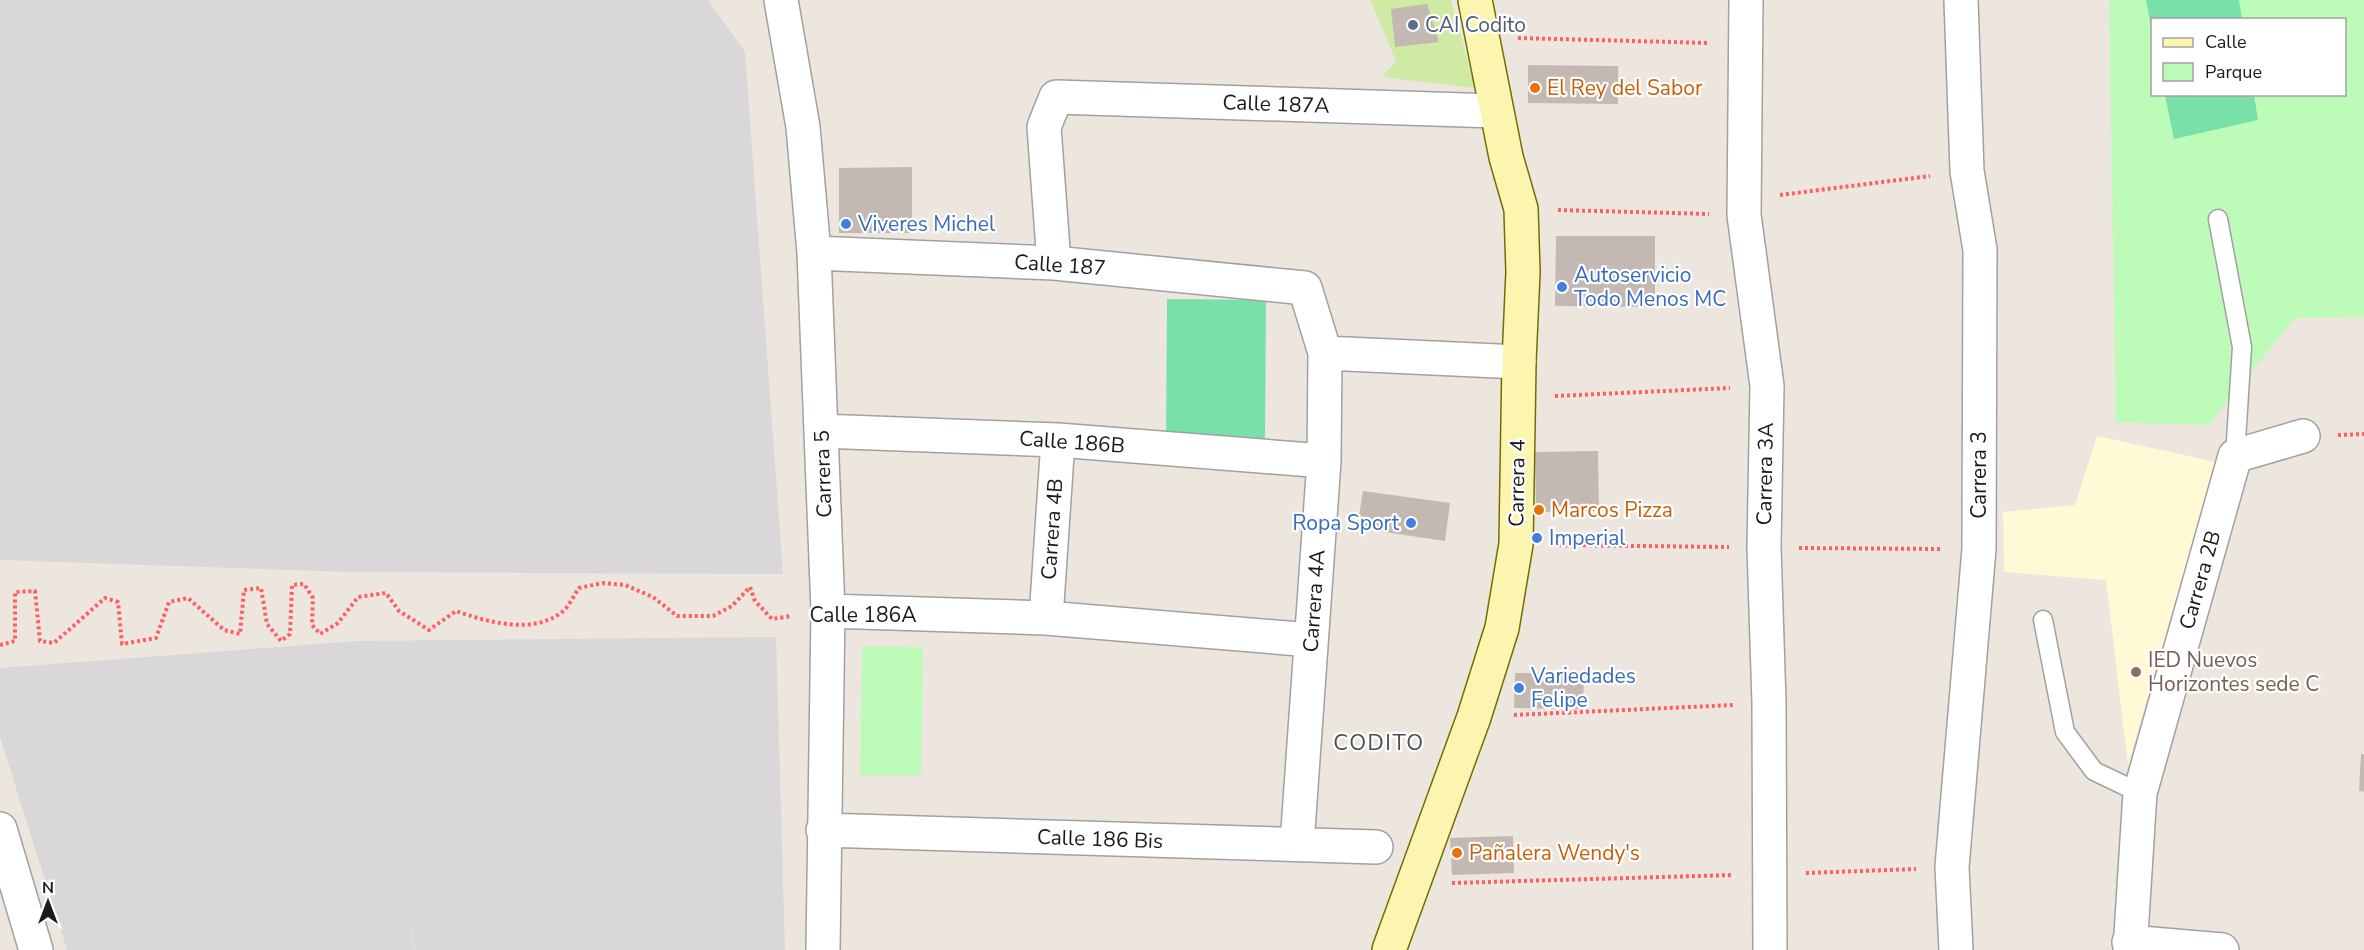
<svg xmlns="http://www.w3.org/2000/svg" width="2364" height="950" font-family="'Nunito Sans',sans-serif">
<rect width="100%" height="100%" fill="#ede6df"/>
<!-- residential -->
<path fill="#d9d7d8" d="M0 0H708L745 52 783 574 347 572 0 560Z
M776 637 785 950H415L407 909 414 950H67L0 737V668L357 641Z"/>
<!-- education -->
<path fill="#fff9d6" d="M2097 436 2216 462 2128 765 2106 580 2004 572 2003 512 2075 505Z"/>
<!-- grass -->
<path fill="#cfeaa2" d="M1370 0H1451L1475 88 1382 77 1396 61Z"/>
<!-- park -->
<path fill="#bcfbb8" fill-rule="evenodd" d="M2109 0H2364V317L2295 318 2208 425 2116 422ZM2152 20H2344V94H2152Z
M862 646 923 647 921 775H860Z"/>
<!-- pitch -->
<path fill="#79e0aa" d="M2146 0H2239L2242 19 2152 20V31Z
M2165 95H2254L2258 120 2174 139Z
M1167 299 1266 300 1265 443 1166 441Z"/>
<!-- building -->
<path fill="#c4b8b3" d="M1427 4 1439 42 1395 47 1391 9Z
M1528 65 1618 66V104L1528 103Z
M912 167V233H839V168Z
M1556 236H1655V307L1555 306Z
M1598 451 1599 511 1536 512 1535 452Z
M1363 491 1450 503 1445 541 1357 528Z
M1515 673H1584L1583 709 1514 708Z
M2361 754H2364V792L2359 791Z
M1513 836 1514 873 1452 875 1450 838Z"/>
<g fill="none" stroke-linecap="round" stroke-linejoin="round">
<!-- lane casing -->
<g stroke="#a1a1a1" stroke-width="21">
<path id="lane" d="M2218 219 2242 347 2235 456
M2043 620 2065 732 2094 771 2140 793"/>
</g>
<!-- street casing -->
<g stroke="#a1a1a1" stroke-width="36">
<path id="street" d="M781 0 803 127 814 253 828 611 823 950
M1746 0 1744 215 1767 386 1764 547 1769 703 1770 950
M814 253 1054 263 1305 288 1325 353 1324 461 1297 844
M1054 263 1044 127 1056 97 1496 111
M1325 353 1519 362
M821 431 1058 440 1324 461
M828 611 1046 618 1311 640
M1046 618 1058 440
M0 829 36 950
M823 830 1376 847
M2129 942 2222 950
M1956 950 1952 867 1979 549 1980 250 1967 171 1961 0
M2130 950 2140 793 2235 456 2303 436"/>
</g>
<!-- secondary casing -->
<g stroke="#726f01" stroke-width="36">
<path id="secondary" d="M1389 950 1474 717 1502 628 1516 544 1519 362 1523 272 1521 209 1506 157 1475 0"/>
</g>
<!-- path -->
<path stroke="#ff5e64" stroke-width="4" stroke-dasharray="3 3" stroke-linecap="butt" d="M1518 38 1709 43
M1780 195 1930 176
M1558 210 1709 214
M1555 396 1730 388
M2338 435 2364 434
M1553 545 1729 547
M1799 548 1942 549
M0 645 15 641V592L35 591 40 641 54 643 105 598 118 602 122 644 156 638 169 602 188 598 224 630 240 634 244 590 261 588 267 624 281 641 290 634 292 585 304 584 313 598 312 625 320 634 338 623 358 597 386 593 399 611 429 630 456 611C487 622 533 635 562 612 569 607 574 595 579 588L603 583 625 585 653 597 677 616H713L732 606 750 587 755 601 772 619 791 616
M1514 715 1734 705
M1806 873 1916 869
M1452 883 1733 875"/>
<!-- lane -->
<use href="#lane" stroke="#fff" stroke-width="18"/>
<!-- street -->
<use href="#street" stroke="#fff" stroke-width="33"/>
<!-- secondary -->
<use href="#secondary" stroke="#fbf5af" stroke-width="33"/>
</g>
<!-- markers -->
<circle fill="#5c6f8a" stroke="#fff" stroke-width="2" cx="1413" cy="25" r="6"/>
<g fill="#e8710a" stroke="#fff" stroke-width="2">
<circle cx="1535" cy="88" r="6"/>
<circle cx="1539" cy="510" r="6"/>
<circle cx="1457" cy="853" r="6"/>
</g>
<g fill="#3f7fe0" stroke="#fff" stroke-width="2">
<circle cx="846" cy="224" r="6"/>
<circle cx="1562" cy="287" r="6"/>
<circle cx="1411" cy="523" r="6"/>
<circle cx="1537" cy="538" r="6"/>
<circle cx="1519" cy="688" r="6"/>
</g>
<circle fill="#8d6e63" stroke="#fff" stroke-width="2" cx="2136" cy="672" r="6"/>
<g text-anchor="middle" stroke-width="4.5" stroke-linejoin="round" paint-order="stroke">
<!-- service labels -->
<g font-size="21" fill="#4e5e75" stroke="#fff" text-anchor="start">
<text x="1425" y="32">CAI Codito</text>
</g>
<!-- food labels -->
<g font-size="21" fill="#c56008" stroke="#fff" text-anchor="start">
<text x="1547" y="95">El Rey del Sabor</text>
<text x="1551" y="517">Marcos Pizza</text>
<text x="1469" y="860">Pañalera Wendy's</text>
</g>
<!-- street labels -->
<g font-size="21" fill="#1a1a1a" stroke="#fff">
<text transform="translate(1276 104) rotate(2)" y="7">Calle 187A</text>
<text transform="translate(1060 265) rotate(4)" y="7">Calle 187</text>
<text transform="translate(1072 442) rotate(4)" y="7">Calle 186B</text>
<text transform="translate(823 474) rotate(-92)" y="7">Carrera 5</text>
<text transform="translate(1765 474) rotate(-89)" y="7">Carrera 3A</text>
<text transform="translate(1979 475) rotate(-90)" y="7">Carrera 3</text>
<text transform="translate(1517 483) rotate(-89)" y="7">Carrera 4</text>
<text transform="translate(1052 529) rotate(-86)" y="7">Carrera 4B</text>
<text transform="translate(2200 580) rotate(-74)" y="7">Carrera 2B</text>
<text transform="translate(1314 601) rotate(-86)" y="7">Carrera 4A</text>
<text x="863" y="622">Calle 186A</text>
<text transform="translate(1100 839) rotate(2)" y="7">Calle 186 Bis</text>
</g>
<!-- shop labels -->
<g font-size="21" fill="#366cbe" stroke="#fff" text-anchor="start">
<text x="858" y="231">Viveres Michel</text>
<text x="1574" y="282">Autoservicio<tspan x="1574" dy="24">Todo Menos MC</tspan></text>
<text x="1399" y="530" text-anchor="end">Ropa Sport</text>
<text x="1549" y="545">Imperial</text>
<text x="1531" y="683">Variedades<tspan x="1531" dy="24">Felipe</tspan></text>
</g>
<!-- education labels -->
<g font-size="21" fill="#785e54" stroke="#fff" text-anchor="start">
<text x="2148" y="667">IED Nuevos<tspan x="2148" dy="24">Horizontes sede C</tspan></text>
</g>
<!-- neighbourhood labels -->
<g font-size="22" letter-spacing="1.5" fill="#4d4d4d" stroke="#fff">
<text x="1379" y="750">CODITO</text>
</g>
</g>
<!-- legend -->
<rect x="2151" y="18" width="195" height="78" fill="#ffffff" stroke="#a3a3a3" stroke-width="1.5"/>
<rect x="2163" y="38" width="30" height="9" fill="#fbf5af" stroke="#a3a3a3" stroke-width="1.5"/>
<text x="2205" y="48" font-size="18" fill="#1a1a1a">Calle</text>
<rect x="2163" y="63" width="30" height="18" fill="#bcfbb8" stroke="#a3a3a3" stroke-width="1.5"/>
<text x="2205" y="78" font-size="18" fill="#1a1a1a">Parque</text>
<!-- north arrow -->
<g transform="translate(48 902)" stroke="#ffffff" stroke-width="4.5" paint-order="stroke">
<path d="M0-4.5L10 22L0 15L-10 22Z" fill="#1a1a1a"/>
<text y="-9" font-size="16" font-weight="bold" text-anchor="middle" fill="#1a1a1a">N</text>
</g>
</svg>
